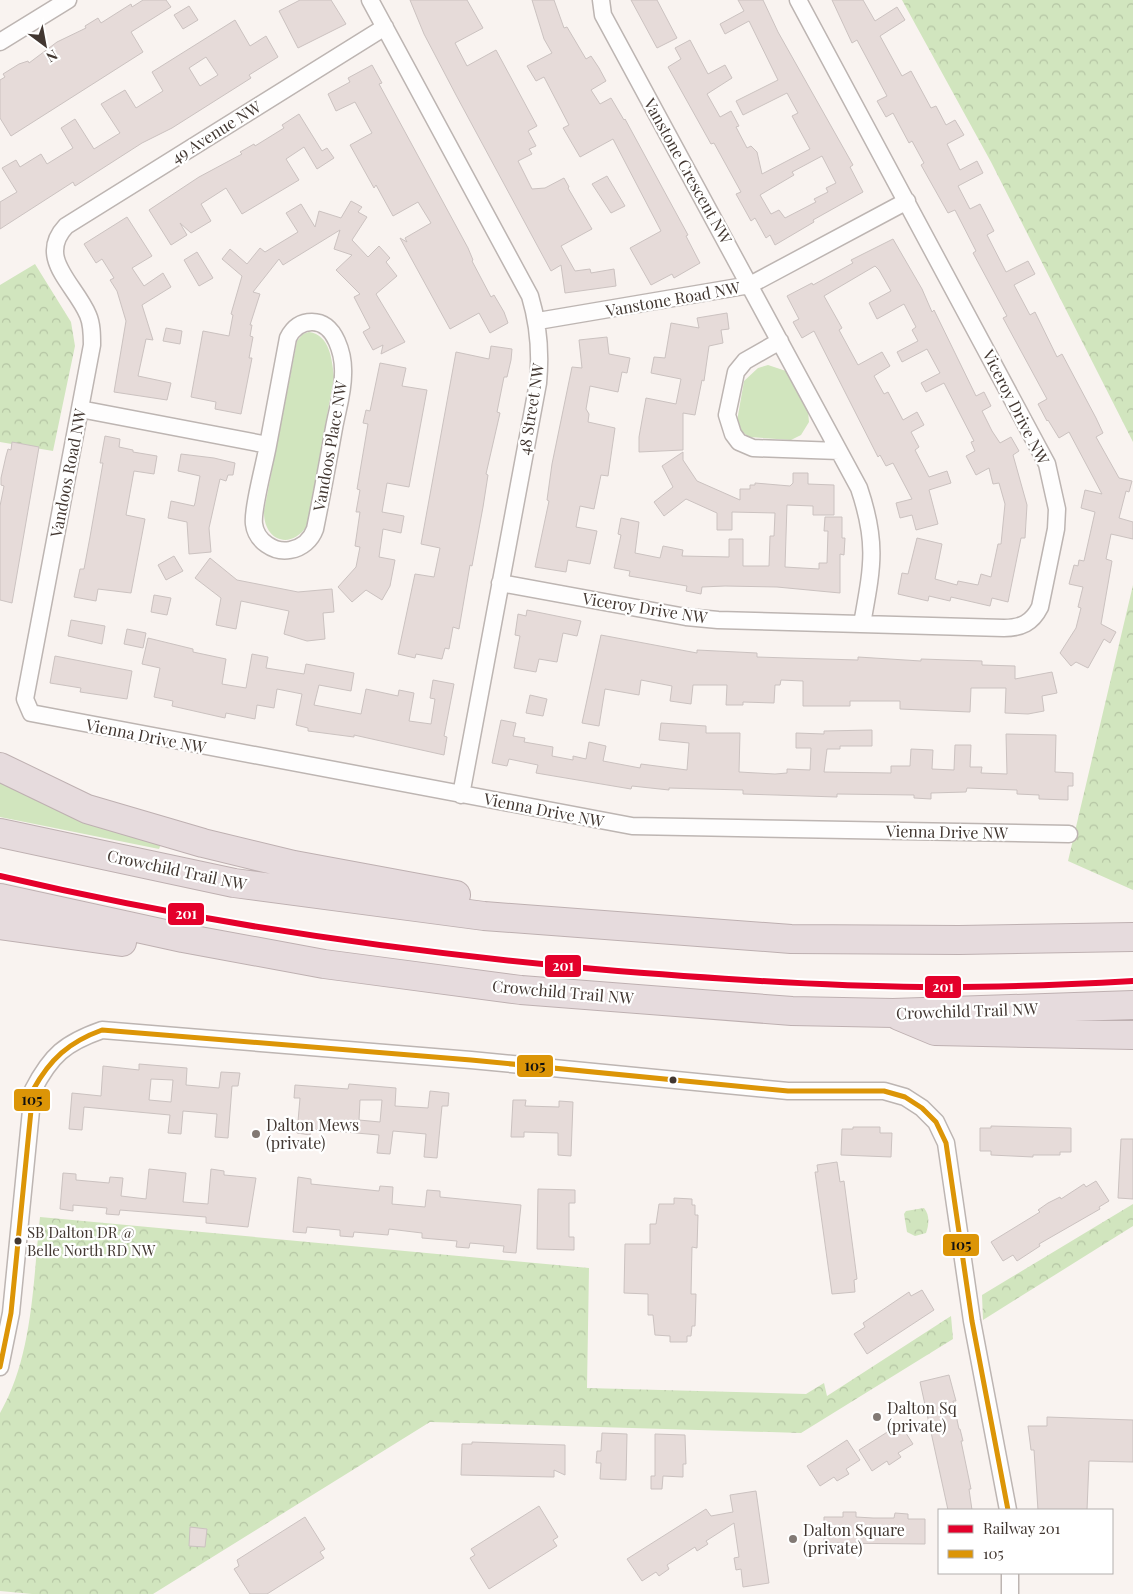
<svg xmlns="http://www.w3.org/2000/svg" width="1133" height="1594" font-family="'Playfair Display',serif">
<defs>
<pattern id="park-crowns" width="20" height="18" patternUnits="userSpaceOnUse" patternTransform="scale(1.25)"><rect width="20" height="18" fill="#d1e5be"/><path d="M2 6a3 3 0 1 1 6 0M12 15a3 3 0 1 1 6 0" fill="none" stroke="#b5c5a4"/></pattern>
</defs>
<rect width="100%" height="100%" fill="#f9f3f0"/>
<!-- grass -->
<path fill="#d1e5be" d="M309 332C330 335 332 360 334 377L307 526C290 551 263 540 264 511L297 341 303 334Z
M768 365 786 371 808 411 809 422 801 435 791 440 749 437 741 431 737 421 744 381 758 368Z
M0 778 161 844 159 849 0 817Z"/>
<!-- park -->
<path fill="url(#park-crowns)" d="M902 0H1133V442L991 162Z
M35 264 71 322 75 346 53 451 0 442V285Z
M1133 585V890L1068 861Z
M1133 1204V1226L983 1320 982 1295Z
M924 1208C930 1215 929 1225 926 1233L915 1236 907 1232 904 1214 906 1211Z
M40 1217 589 1268 587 1388 806 1394 824 1383 827 1396 951 1316 953 1339 801 1433 430 1422 153 1594H32L0 1591V1413C33 1356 33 1281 40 1217Z"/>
<!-- building -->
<path fill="#e6dbd9" stroke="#cbc2c0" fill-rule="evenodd" d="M143 0H166L171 7 131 32 143 52 11 136 0 118V80L5 77 3 74 19 64 28 61 29 63 57 42 86 28 85 26 98 18 101 23 131 4 132 7Z
M300 0H331L346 24 298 48 279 11Z
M410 0H467L483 28 455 43 467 66 496 50 537 126 528 131 536 146 529 149 532 154 518 161 532 189 545 188 564 178 569 187 568 188 592 229 561 246 575 271 590 269 591 273 614 269 616 286 565 293 561 265 551 271 456 95 424 34Z
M532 0H554L564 28 567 27 586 59 591 56 599 68 606 81 591 90 600 104 611 98 624 120 625 119 688 235 686 236 700 263 674 278 672 274 651 285 630 248 661 231 613 139 580 157 563 128 569 125 544 77 536 81 527 66 552 53 544 39Z
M631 0H657L677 38 657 48Z
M738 0H763L778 32 853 165 850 167 863 192 813 220 814 222 775 245 770 235 766 238 755 218 751 221 736 194 741 192 714 143 711 144 668 67 681 59 675 48 690 40 708 74 725 65 732 78 707 94 720 117 731 111 739 126 736 127 747 148 751 146 757 152 762 174 810 149 792 116 798 113 787 93 743 115 736 101 778 80 749 21 725 34 720 24 744 11ZM822 156 836 183 826 188 828 192 814 199 816 202 785 218 779 210 771 214 760 195 794 175 792 172Z
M832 0H863L875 21 897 7 905 20 880 36 902 76 911 71 931 108 936 106 946 125 955 120 964 135 947 144 960 170 977 161 983 173 958 186 970 209 980 204 994 231 987 235 1006 272 1028 261 1035 274 1014 285 1030 315 1035 312 1057 357 1062 354 1096 418 1103 433 1096 437 1119 478 1132 481 1129 492 1126 491 1119 518 1133 522V539L1111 534 1106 559 1112 561 1101 624 1116 632 1110 643 1104 639 1088 668 1076 662 1071 666 1060 653 1076 628 1081 608 1078 607 1083 587 1069 584 1074 565 1078 566 1079 560 1084 561 1095 512 1081 508 1085 490 1102 494 1069 432 1059 438 1048 420 1047 421 1038 404 1047 399 1003 318 1007 316 973 253 976 251 955 210 948 213 921 165 924 163 912 141 909 143 893 113 886 117 877 101 887 96 857 40 852 43Z
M189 6 198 20 183 29 174 15Z
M235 20 250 46 266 36 278 57 249 75 251 78 172 128 142 143 75 186 73 182 0 229V202L17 192 2 168 16 160 20 167 41 154 47 164 73 148 61 128 75 119 94 149 120 133 101 104 125 90 136 108 163 91 152 72ZM206 57 218 75 200 86 189 68Z
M372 65 382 83 379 84 468 248 473 260 472 261 491 297 494 295 504 312 508 323 490 333 479 313 450 329 400 238 407 242 405 238 431 223 418 202 393 216 376 185 374 188 350 145 372 133 355 102 336 111 328 94 350 82 348 78Z
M299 114 322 151 327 148 334 158 317 169 304 147 286 159 299 180 242 214 226 188 201 204 211 221 191 233 180 223 187 235 171 245 149 210 199 177 242 154 240 152 254 144 255 146 284 128 282 125Z
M607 176 625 206 611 213 592 184Z
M351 201 362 207 358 212 367 217 352 240 368 257 379 246 390 258 386 262 397 276 376 294 405 342 381 354 383 345 373 350 363 332 370 328 354 297 360 294 336 270 352 255 334 249 340 230 283 265 279 259 253 292 260 294 250 325H252L250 336 253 337 249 358H252L241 414 215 409 216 402 191 397 203 331 229 336 233 315 231 314 242 276 222 259 230 249 247 264 260 248 265 252 298 232 286 213 301 204 315 227 319 211 341 218Z
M127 217 152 256 132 268 144 286 163 273 171 287 142 305 153 340 146 339 138 376 171 383 167 400 114 392 126 321 117 291 110 280 114 278 102 259 96 263 84 244Z
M893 239 922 289 932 312 934 310 976 396 984 392 991 406 982 411 992 431 1000 443 1011 437 1019 451 1013 455 1027 505 1025 538H1021L1008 602 992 598 990 606 951 597 950 601 929 596 928 601 898 594 902 573 908 574 917 538 942 544 935 579 957 585 958 581 978 585 981 574 991 577 998 544H1001L1005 504 999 483 993 484 989 468 976 475 966 456 975 451 971 442 974 441 944 383 926 392 921 383 940 373 927 349 902 362 897 352 918 341 912 330 916 327 904 304 877 319 869 303 891 291 879 270 875 266 824 296 842 328 839 330 858 365 882 352 890 366 874 376 884 394 888 392 903 420 917 412 924 425 911 432 919 447 915 450 929 477 947 471 951 483 929 490 938 524 916 530 912 515 900 518 896 503 912 499 893 463 886 466 880 455 878 457 814 331 802 338 793 322 799 319 787 296 812 283 813 285 853 263 851 260Z
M197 252 213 278 199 286 184 260Z
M727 313 729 329 721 330 723 343 709 346 704 381 702 380 695 415 683 413V450L639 452V437L646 398 676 404 681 379 651 373 654 357 665 358 671 323 699 328 697 318Z
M166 328 182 331 180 344 163 341Z
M607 337 609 354 630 358 627 373 622 372 618 392 590 386 586 409 589 414 588 422 615 428 608 476 601 475 594 509 580 506 576 527 597 531 590 564 568 560 566 572 535 567 549 501 547 500 552 464 572 367 582 368 579 340Z
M491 346 512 349 511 360 507 377H504L497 412 500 413 486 474 488 475 483 507 472 566 470 565 459 629 453 627 449 649 445 648 442 659 416 654 415 658 398 654 415 574 434 577 440 548 421 544 456 352 489 359Z
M380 363 406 368 402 386 427 390 409 487 387 483 382 512 404 516 401 533 383 529 379 557 395 560 390 586 382 600 366 590 352 602 338 587 356 567 360 547 355 546 360 512H356L360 490 357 489 368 424 363 423 366 410 370 411Z
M105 436 120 439 119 447 133 450V452L157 456 154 474 134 471 126 515 145 519 131 593 98 589 96 601 74 597 80 569H84L90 537 103 463H100Z
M12 442 39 447 12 603 0 600V506L4 486 1 485V478L6 456 8 449 11 450Z
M683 452V460L697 481 740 500V489H750V485H755V483L790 486 793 483V473H808V484L834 485V515H813V506L787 505 785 567 819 569V563H827L828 531H824L825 517H842V538H845L844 555 840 554V593L777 587 725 586 702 587 701 594 686 591 687 586 629 576 630 571 614 568 621 535 618 534 621 518 639 522 635 553 660 558 663 546 683 550 682 556 729 557V539H743V566H769L770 536H774L775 513 732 512V530H717V513L686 499 664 516 654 502 673 487 662 466Z
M181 454 214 458 235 463 233 475H228L226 481 220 479 209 528 211 552 189 554 187 522 168 518 171 501 194 506 195 503 200 476 178 471Z
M174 556 183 571 166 580 158 565Z
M210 558 237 580 298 592 332 589 334 612 323 613 325 639 307 641 284 634 289 611 241 601 236 629 216 625 221 598 195 578Z
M154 595 171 598 167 615 151 612Z
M527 610 581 621 577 636 563 633 557 662 539 659 536 672 514 668 520 636 515 635 518 614 526 616Z
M71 620 105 626 102 644 68 636Z
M127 629 146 633 143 648 124 644Z
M601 635 697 653V650L757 653V657L789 658 858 660V657L921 661V659L982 661V665L1015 666V679L1052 672 1057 693 1042 696 1044 711 1028 714 1005 713 1006 688H971L970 712 900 709V701H850V706H803V681L781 680 780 685H775L774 703 743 702V705H726L727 685H693L691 704 670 701 672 686 641 680 639 695 605 689 599 726 582 723Z
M148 638 193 649V652L226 659 222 684 246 688 252 654 268 657 266 668 304 674 306 664 354 673 351 691 319 685 314 705 361 714 366 689 398 696 399 690 414 693 409 721 431 724 435 699 430 698 433 680 454 684 444 736 447 737 444 755 354 735V737L308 731V728L296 725 302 694 277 689 274 708 257 705 255 719 226 713 225 718 172 706 173 701 154 697 160 668 142 664Z
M55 656 132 671 127 699 80 692 81 688 50 683Z
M530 695 547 699 543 716 526 713Z
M501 720 516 723 513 736 525 738 524 742 553 747 552 756 573 760V756L586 759 589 742 606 746 603 761 640 768 641 764 687 770 689 743 659 740 661 723 706 726V733H740L739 772 775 774 787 773V769L810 770 811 748H796V733L824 734V731L872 730V746H840V749H827L824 772 891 773V766H910L911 749 933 750 932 769 954 770 955 745H971L970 767H982L981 773 1007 774 1006 734 1056 735 1055 772 1073 773V786H1068V800L1039 799V795L1017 794V790L967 788 966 792 931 793V799L914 798V795L837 794V797L743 794V790L669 788V790L632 786 631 789 536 773 538 765 509 759 507 766 492 763Z
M139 1064 187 1068 186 1085 219 1088 221 1072 240 1073 238 1086H232L228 1138 215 1137 217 1114 183 1111 181 1134 168 1133 170 1115 84 1107 82 1130 69 1129 72 1093 101 1096 103 1066 139 1070ZM151 1079 173 1080 171 1102 149 1100Z
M349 1084 396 1088 395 1106 428 1108 430 1091 449 1093 448 1106H442L437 1158 424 1157 426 1134 393 1131 390 1154 377 1153 379 1135 311 1129 310 1135 297 1133 300 1098H294L295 1085 348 1089ZM360 1100H382L380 1122 359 1120Z
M513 1100H526L525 1106 559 1107V1101L573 1102 571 1156 558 1155V1133L524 1132V1137H511Z
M991 1126 1071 1128V1152H1060V1155H1033V1157L991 1155V1151H980V1128H991Z
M853 1127H880V1133H892L891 1157 841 1155 842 1129H853Z
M1121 1139H1133V1199L1118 1198Z
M837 1162 840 1182 844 1181 857 1279 854 1280 855 1292 832 1294 815 1172H818L817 1165Z
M149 1169 186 1173 183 1202 208 1204 211 1169 224 1171V1175L256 1178 248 1227 206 1223V1217L120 1210 119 1215 106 1214 107 1208 73 1205V1211L60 1209 63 1173 76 1174V1180L109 1183 110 1177 123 1178 121 1196 146 1199Z
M298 1177 311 1179V1184L379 1191 380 1186 393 1187 392 1204 425 1207 427 1190 440 1191V1197L521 1205 516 1253 503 1252 504 1246 470 1243 469 1248 456 1247 457 1241 422 1238V1233L389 1229 388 1235 354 1232 353 1237 340 1236V1230L307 1227 306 1233 293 1232Z
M1096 1181 1109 1201 1099 1207 1100 1209 1039 1244 1040 1246 1017 1261 1013 1255 1003 1261 991 1242 1040 1212 1038 1210 1048 1203 1060 1197 1061 1199 1084 1184 1086 1187Z
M538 1189 575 1190V1203H569V1237H574V1250L537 1249Z
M674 1198 692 1199V1205H695V1215H698L697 1248 692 1247 691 1294H696L695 1326H692L691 1336H687V1342H670V1336L655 1335 653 1315H648V1294L624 1293 625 1244H650V1224H656L659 1204H674Z
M922 1290 934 1310 867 1354 854 1334 865 1327 863 1323 909 1292 911 1296Z
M949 1375 956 1401H953L959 1429H960L963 1441H961L971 1489H969L972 1510H948L920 1382Z
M1047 1417 1133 1420V1462L1089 1461 1087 1510H1038L1034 1450H1031L1028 1426H1047Z
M900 1424 913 1444 898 1453 901 1457 889 1465 887 1461 872 1471 859 1450Z
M602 1433 627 1434 626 1480 600 1479 601 1463H596L597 1451H601Z
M655 1434 685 1435 686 1464H683V1477L663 1476 662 1489H651V1476H655Z
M847 1440 860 1460 846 1469 849 1474 837 1481 834 1477 820 1486 807 1466Z
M472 1442 565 1445V1475L554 1470V1477L461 1475 462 1444H472Z
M756 1491 769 1583 743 1587 741 1569 736 1570 734 1558 739 1557 734 1523 706 1541 708 1544 697 1551 695 1547 667 1565 669 1569 659 1576 656 1572 642 1581 627 1559 706 1509 711 1516 733 1512 730 1495Z
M539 1506 558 1537 553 1540 557 1546 489 1589 470 1558 475 1555 471 1549Z
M843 1512H856V1517L873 1518H894L895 1513 908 1514V1519H925V1544L824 1543V1517H843Z
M305 1517 325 1549 320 1552 324 1558 267 1594H250L234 1569 239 1566 237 1560Z
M190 1527 207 1529 205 1547 189 1546Z"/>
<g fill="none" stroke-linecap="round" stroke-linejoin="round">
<!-- minor casing -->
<g stroke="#bdb5b2" stroke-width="19">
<path id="minor" d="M370 0 530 296C539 326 541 352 538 383L461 795
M601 0 603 15 859 488C878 544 872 568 862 624
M385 27 66 226C36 258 75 284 88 315 92 324 92 335 92 345L25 699 31 713 632 826 1069 834
M0 42 68 0
M538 321 750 285 907 201
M780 341 745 361 736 372 727 415 733 434 739 442 753 448 839 451
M80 409 268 445C265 462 252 510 254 524 256 541 274 553 290 550 302 548 311 540 315 529 322 495 328 461 334 428 337 411 343 393 343 375 344 356 336 322 312 322 301 322 293 328 288 338L268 445
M500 583 686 617 718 620 1004 628C1021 628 1032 623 1040 607L1056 529 1057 509 1047 464 798 0
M0 1367 11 1313 33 1090C51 1055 65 1043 102 1030L471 1060 788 1091H884L905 1097 922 1108 936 1122 946 1143 972 1321 1008 1510
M1010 1594V1573"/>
</g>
<!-- motorway casing -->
<g stroke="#beb0b1" stroke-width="30">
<path id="motorway" d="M0 767 87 809 203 843 294 865 456 895
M0 833 234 883 484 916 791 939 959 940 1133 937
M0 898 183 938 324 964 521 990 792 1011 893 1013 1133 1005
M0 925 122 942
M899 1016 935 1031 1133 1035"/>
</g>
<!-- minor -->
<use href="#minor" stroke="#fefdfd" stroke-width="16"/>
<!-- motorway -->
<use href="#motorway" stroke="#e6dbdd" stroke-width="28"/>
<!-- bus-1 casing -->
<g stroke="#fff" stroke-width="9">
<path id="bus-1" d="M0 1367 11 1313 33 1090C50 1059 69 1042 102 1030L471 1060 788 1091H884L905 1097 922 1108 936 1122 946 1143 972 1321 1008 1510"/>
</g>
<!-- bus-1 -->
<use href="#bus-1" stroke="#dc9507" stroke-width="5"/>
<!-- rail-1 casing -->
<g stroke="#fff" stroke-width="10">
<path id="rail-1" d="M0 876C196 922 394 951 595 969 703 978 812 986 921 987 992 988 1062 985 1133 981"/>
</g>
<!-- rail-1 -->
<use href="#rail-1" stroke="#e4002b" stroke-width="6"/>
</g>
<!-- markers -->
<g fill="#423731" stroke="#fff" stroke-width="2">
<circle cx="673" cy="1080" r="4.5"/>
<circle cx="18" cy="1241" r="4.5"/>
</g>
<g fill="#827974" stroke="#fff" stroke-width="2">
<circle cx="256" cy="1134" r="5"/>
<circle cx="877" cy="1417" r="5"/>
<circle cx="793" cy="1539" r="5"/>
</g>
<g text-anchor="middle" stroke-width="4.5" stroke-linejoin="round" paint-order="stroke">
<!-- bus labels -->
<g font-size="15" fill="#423731" stroke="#fff" text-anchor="start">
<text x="27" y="1238">SB Dalton DR @<tspan x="27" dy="18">Belle North RD NW</tspan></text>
</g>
<!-- street labels -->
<g font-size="16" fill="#423731" stroke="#fff">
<text transform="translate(216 132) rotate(-32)" y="6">49 Avenue NW</text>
<text transform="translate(688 171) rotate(61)" y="6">Vanstone Crescent NW</text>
<text transform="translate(673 299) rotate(-10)" y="6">Vanstone Road NW</text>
<text transform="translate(1016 407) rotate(63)" y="6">Viceroy Drive NW</text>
<text transform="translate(531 409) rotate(-81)" y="6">48 Street NW</text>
<text transform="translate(330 446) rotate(-80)" y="6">Vandoos Place NW</text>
<text transform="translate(68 473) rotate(-79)" y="6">Vandoos Road NW</text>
<text transform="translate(645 608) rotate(9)" y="6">Viceroy Drive NW</text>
<text transform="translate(146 736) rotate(11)" y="6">Vienna Drive NW</text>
<text transform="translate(544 810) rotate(11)" y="6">Vienna Drive NW</text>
<text transform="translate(947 832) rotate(1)" y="6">Vienna Drive NW</text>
<text transform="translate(177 870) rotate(12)" y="6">Crowchild Trail NW</text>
<text transform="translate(563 992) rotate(5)" y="6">Crowchild Trail NW</text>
<text transform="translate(967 1011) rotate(-2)" y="6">Crowchild Trail NW</text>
</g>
<!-- poi labels -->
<g font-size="16" fill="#423731" stroke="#fff" text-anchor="start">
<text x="266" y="1131">Dalton Mews<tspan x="266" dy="18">(private)</tspan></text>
<text x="887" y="1414">Dalton Sq<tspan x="887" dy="18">(private)</tspan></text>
<text x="803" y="1536">Dalton Square<tspan x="803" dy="18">(private)</tspan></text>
</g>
</g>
<g stroke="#fff" stroke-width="2">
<rect x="167" y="902" width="38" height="24" rx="5" fill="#e4002b"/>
<rect x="544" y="954" width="38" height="24" rx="5" fill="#e4002b"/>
<rect x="924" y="975" width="38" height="24" rx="5" fill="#e4002b"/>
<rect x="516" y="1054" width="38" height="24" rx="5" fill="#dc9507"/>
<rect x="13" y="1088" width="38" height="24" rx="5" fill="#dc9507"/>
<rect x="942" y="1233" width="38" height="24" rx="5" fill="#dc9507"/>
</g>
<g font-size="14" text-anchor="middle" font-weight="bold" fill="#fff">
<text x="186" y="919">201</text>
<text x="563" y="971">201</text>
<text x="943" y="992">201</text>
</g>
<g font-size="14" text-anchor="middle" font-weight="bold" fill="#111">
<text x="535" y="1071">105</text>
<text x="32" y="1105">105</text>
<text x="961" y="1250">105</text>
</g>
<!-- legend -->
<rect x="938" y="1509" width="175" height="65" fill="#ffffff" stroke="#b3afad"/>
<rect x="948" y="1525" width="25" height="8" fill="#e4002b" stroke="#b3afad"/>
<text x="983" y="1534" font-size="15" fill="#423731">Railway 201</text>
<rect x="948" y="1550" width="25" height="8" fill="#dc9507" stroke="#b3afad"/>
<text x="983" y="1559" font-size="15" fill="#423731">105</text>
<!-- north arrow -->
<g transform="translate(45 45) rotate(148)" stroke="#ffffff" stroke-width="4" paint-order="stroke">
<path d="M0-4L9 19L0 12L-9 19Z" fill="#423731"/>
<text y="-8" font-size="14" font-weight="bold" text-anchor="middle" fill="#423731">N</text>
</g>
</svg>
